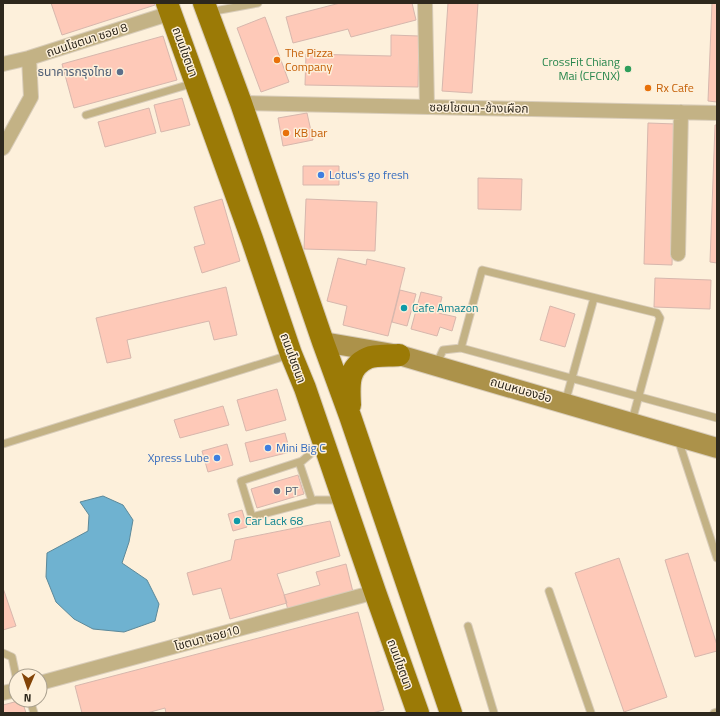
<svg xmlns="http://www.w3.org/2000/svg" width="720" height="716" font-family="'Titillium Web','Noto Sans Thai',sans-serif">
<rect width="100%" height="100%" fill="#fdf0db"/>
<!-- water -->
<path fill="#6fb2d0" stroke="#5c899a" d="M103 496 123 505 133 520 129 542 122 563 147 580 159 604 155 621 124 632 93 629 74 619 56 602 46 577 47 553 88 531 89 515 80 502Z"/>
<!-- building -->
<path fill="#fec9b8" stroke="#d7b7ad" d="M51 3H154L155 5 62 35Z
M340 3H412L416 20 351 37 348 29 293 43 286 17Z
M448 3H478L472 93 442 91Z
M712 3H717V102L708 101Z
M265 17 289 82 261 92 237 28Z
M391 35 419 36 418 87 305 85 306 54 391 56Z
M163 36 177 80 74 108 62 64Z
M182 98 190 125 161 132 154 105Z
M149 108 156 133 105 147 98 122Z
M307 113 313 140 283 146 278 118Z
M648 123 676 124 672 265 644 264Z
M715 125H717V263L710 262Z
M303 166H339V185H303Z
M478 178 522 179 521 210 478 209Z
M222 199 240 261 202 273 194 247 205 244 194 207Z
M306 199 377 202 375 251 304 249Z
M338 258 366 265 367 259 405 268 388 336 343 325 347 306 327 301Z
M655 278 711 280 710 309 654 307Z
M226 287 237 335 214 340 209 321 127 340 131 358 107 363 96 318Z
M400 290 416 294 407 326 392 322Z
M421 292 442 297 438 313 456 317 452 331 440 327 437 336 411 329Z
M550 306 575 314 565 347 540 340Z
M277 389 286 420 246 431 237 400Z
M223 406 229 425 180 438 174 420Z
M285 433 290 452 250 462 245 443Z
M227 444 233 465 208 472 202 451Z
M298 475 304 494 257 508 251 489Z
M242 510 247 527 233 531 228 514Z
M330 521 340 556 277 574 287 603 230 619 221 588 193 595 187 573 231 560 235 540Z
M688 553 717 645V651L695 657 665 560Z
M619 558 667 697 624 712 575 573Z
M346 564 353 592 288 610 284 595 320 585 316 572Z
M3 588 16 626 3 630Z
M358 612 384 710 372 713H166L165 708 147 713H82L75 686Z
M22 700 26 713H3V705Z"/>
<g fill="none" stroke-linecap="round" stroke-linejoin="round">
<!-- lane casing -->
<g stroke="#d8ccb9" stroke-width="9">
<path id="lane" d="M209 12 258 3
M86 115 194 83
M461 348 482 270 657 313 660 318 632 421
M436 365 443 350 461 348 717 418
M565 403 594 298
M678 439 717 558
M3 444 289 355
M321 445 302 461 241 481 252 517 316 500H341
M299 462 312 501
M549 591 591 713
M468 626 494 713
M3 653 12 657 16 676
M30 700 34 713
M714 713 717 712"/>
</g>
<!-- street casing -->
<g stroke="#d8ccb9" stroke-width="16">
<path id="street" d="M425 3 427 107
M3 64 29 58 171 13
M241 103 717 113
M3 148 31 97 29 58
M678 254 681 112
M40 683 375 592
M3 693 16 690"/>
</g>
<!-- secondary casing -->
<g stroke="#d8ccb9" stroke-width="22">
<path id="secondary" d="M323 342 399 355 717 448"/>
</g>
<!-- primary casing -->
<g stroke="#d8ccb9" stroke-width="24">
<path id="primary" d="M167 3 252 239 291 354 305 388 375 592 418 713
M204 3 241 103 323 342 350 416 451 713
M350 405C349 386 347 367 368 358 375 355 391 356 399 355"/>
</g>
<!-- lane -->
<use href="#lane" stroke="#c3b285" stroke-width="7"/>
<!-- street -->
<use href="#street" stroke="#c3b285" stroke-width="14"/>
<!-- secondary -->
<use href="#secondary" stroke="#ac924a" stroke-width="20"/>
<!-- primary -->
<use href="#primary" stroke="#9b7a06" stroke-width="22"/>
</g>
<!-- markers -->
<g fill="#e8710a" stroke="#fdf0db" stroke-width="1.5">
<circle cx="277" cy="60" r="4"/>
<circle cx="648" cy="88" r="4"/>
<circle cx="286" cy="133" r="4"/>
</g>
<circle fill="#2e9e5b" stroke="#fdf0db" stroke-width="1.5" cx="628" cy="69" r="4"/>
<g fill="#5c6f8a" stroke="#fdf0db" stroke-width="1.5">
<circle cx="120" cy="72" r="4"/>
<circle cx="277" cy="491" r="4"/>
</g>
<g fill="#3f7fe0" stroke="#fdf0db" stroke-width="1.5">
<circle cx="321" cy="175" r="4"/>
<circle cx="268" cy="448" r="4"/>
<circle cx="217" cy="458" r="4"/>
</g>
<g fill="#0f9aa8" stroke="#fdf0db" stroke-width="1.5">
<circle cx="404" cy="308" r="4"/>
<circle cx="237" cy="521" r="4"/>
</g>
<g text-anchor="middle" stroke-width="3" stroke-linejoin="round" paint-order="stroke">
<!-- street labels -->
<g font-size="12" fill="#2e281d" stroke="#fdf0db">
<text transform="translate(87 40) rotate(-18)" y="4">ถนนโชตนา ซอย 8</text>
<text transform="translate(185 52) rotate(70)" y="4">ถนนโชตนา</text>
<text transform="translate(479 108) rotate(1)" y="4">ซอยโชตนา-ช้างเผือก</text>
<text transform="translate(293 358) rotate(70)" y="4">ถนนโชตนา</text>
<text transform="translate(521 390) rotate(16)" y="4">ถนนหนองฮ่อ</text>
<text transform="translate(207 638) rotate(-15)" y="4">โชตนา ซอย10</text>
<text transform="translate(400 664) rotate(70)" y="4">ถนนโชตนา</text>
</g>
<!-- food labels -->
<g font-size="12" fill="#c56008" stroke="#fdf0db" text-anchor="start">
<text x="285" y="57">The Pizza<tspan x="285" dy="14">Company</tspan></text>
<text x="656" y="92">Rx Cafe</text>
<text x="294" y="137">KB bar</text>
</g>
<!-- leisure labels -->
<g font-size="12" fill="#27864d" stroke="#fdf0db" text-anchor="end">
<text x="620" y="66">CrossFit Chiang<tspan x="620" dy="14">Mai (CFCNX)</tspan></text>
</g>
<!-- service labels -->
<g font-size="12" fill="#4e5e75" stroke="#fdf0db" text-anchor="end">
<text x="112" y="76">ธนาคารกรุงไทย</text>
<text x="285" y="495" text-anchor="start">PT</text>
</g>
<!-- shop labels -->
<g font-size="12" fill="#366cbe" stroke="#fdf0db" text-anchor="start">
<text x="329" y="179">Lotus's go fresh</text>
<text x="276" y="452">Mini Big C</text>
<text x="209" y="462" text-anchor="end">Xpress Lube</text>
</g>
<!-- culture labels -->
<g font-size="12" fill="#0d838f" stroke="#fdf0db" text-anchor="start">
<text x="412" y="312">Cafe Amazon</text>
<text x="245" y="525">Car Lack 68</text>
</g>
</g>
<!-- border -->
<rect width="720" height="716" fill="none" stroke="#2e281d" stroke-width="8"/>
<!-- north arrow -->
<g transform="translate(28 688) rotate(182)"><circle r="19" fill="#fdf0db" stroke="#aaa08f"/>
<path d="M0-3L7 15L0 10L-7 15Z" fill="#834407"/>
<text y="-6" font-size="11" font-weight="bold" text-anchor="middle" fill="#2e281d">N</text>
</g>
</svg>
